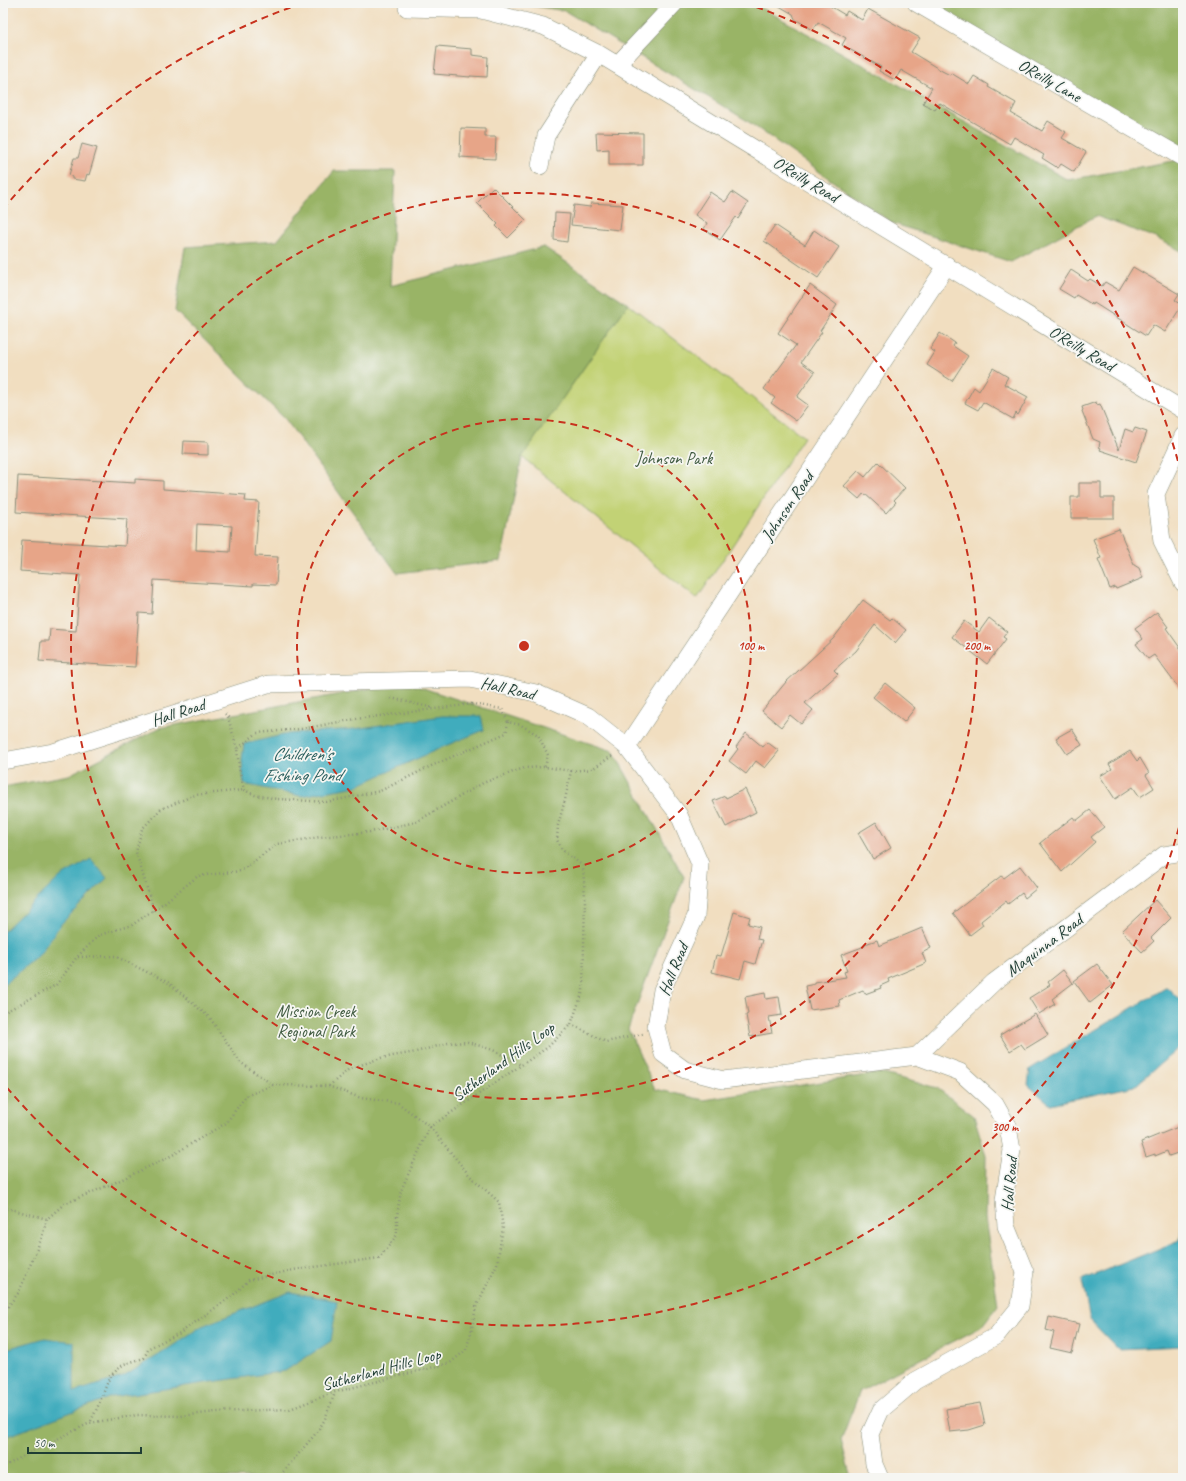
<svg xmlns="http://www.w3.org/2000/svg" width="1186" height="1481" font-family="Caveat,sans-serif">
<rect width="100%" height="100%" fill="#f6f6f2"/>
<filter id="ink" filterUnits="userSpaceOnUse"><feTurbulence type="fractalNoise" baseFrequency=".025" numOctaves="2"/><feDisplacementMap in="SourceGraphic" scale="8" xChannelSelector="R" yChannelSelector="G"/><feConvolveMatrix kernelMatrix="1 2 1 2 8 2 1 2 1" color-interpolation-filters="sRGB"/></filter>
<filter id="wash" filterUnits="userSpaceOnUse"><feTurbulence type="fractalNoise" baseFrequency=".012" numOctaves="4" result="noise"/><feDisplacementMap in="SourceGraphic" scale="16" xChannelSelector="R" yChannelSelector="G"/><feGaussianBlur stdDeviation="0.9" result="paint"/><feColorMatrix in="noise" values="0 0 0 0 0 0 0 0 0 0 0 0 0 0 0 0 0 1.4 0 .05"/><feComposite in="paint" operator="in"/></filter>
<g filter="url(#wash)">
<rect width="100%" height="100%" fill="#f1dec0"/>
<!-- green -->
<path fill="#c2d274" stroke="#708854" d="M628 304 804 437 697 599 522 457Z"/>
<!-- forest -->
<path fill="#99b466" stroke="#5c784d" d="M515 3H753L1068 180 1179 160 922 3H1183V252L1156 238 1096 216 1011 262 892 223 746 120 565 11Z
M334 171H395L390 286 544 247 628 304 522 457 501 561 397 573 286 420 175 311 185 247 277 241Z
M405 682 613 751 684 877 628 1029 655 1089 704 1100 880 1073 937 1088 974 1116 986 1156 985 1218 998 1305 981 1327 860 1391 841 1440 851 1478H3V787L69 775 159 728Z"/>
<!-- water -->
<path fill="#3facbd" stroke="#2f7478" d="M442 716H481L484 730 445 746 357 786 301 796 244 784 242 760 244 744 288 734 354 729Z
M91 859 107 878 61 924 39 955 3 985V932L60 877Z
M1167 987 1183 1003V1044L1135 1086 1050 1104 1028 1085 1030 1069Z
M1183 1213V1346L1118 1349 1090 1320 1082 1280 1180 1240Z
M290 1292 337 1301 331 1341 285 1371 111 1397 3 1438V1350L45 1338 74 1342V1392L123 1377 162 1353 202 1326Z"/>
<g id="blocks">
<!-- building -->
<path fill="#e7a588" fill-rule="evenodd" d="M774 3H825L845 15 847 11 862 20 868 9 920 38 911 52 942 71 950 75 951 73 969 84 974 76 989 85 988 87 1016 103 1011 113 1042 131 1048 121 1066 132 1062 138 1086 152 1074 172 1061 164 1058 168 1042 158 1044 155 1014 137 1010 144 940 103 935 110 923 103 932 88 901 70 895 80 879 71 881 67 842 45 846 38 818 22 813 30 795 19 793 14Z
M437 46 472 49V55L488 57 487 77 470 76V77L434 74Z
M461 128 485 129V137H496L495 159 460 157Z
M596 132 643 133V165H609V149L597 150Z
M82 144 97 148 89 175 87 174 85 181 72 179V177L69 175 74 158H78Z
M493 187 526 220 508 238 496 226 498 224 477 203Z
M710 192 725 202 732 192 748 203 738 219 736 217 720 240 704 229 707 223 695 215Z
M591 203 623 205 620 230 571 225 574 205 590 207Z
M555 213 570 214 567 242 554 240Z
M775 225 805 245 814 230 839 247 818 278 764 241Z
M1133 267 1179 294 1175 300 1182 305 1165 332 1153 325 1146 336 1094 303 1093 305 1076 295 1074 298 1059 289 1071 270 1088 281 1090 279 1102 286 1105 282 1119 290Z
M810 285 837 305 820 331 822 332 801 362 815 372 797 397 808 405 796 421 771 403 775 398 764 389 796 345 778 333Z
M940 333 955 343 953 346 968 356 952 381 927 365 935 352 930 349Z
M993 368 1008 377 1004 384 1028 397 1018 415 1016 413 1013 419 983 402 978 410 965 403 974 387 979 391Z
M1096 402 1097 405 1100 404 1119 450 1125 429 1133 432 1135 428 1147 432 1136 462 1100 450 1101 448 1099 447 1100 442 1093 439 1082 411 1083 410 1082 407Z
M184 441 208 442V455L183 454Z
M878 462 905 488 894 500 896 502 886 513 864 493 859 499 844 486 858 471 865 477Z
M18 476 135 483V479L163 481V489L246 495 245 501 259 502 255 556 278 557 276 585 253 584V586L154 580 152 614 139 613 135 667 39 661 41 641H49L50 629 76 631 80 575 20 571 22 540 125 546 127 519 16 512ZM197 524 232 526 230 552 196 550Z
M1079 483H1101V498H1114V518H1071V497H1079Z
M1119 529 1134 565 1139 568 1143 578 1116 589 1115 587 1110 589 1098 559 1101 558 1093 539Z
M863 600 890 620 892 618 906 630 895 643 875 625 856 651 834 670 838 674 805 703 813 710 801 724 790 715 781 727 762 711 786 682 833 639Z
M1157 612 1168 627 1166 628 1183 652V694L1154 655 1148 659 1136 644 1143 639 1135 628Z
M989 618 1007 632 1003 637 1006 639 987 664 952 637 964 621 979 632Z
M885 683 915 708 904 722 873 697Z
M1072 729 1082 745 1067 754 1056 738Z
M746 733 763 747 767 742 779 751 765 768 756 761 746 774 729 761 738 749 736 747Z
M1130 751 1137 761 1140 758 1149 773 1146 775 1154 788 1140 797 1133 787 1115 799 1100 776 1112 769 1109 764Z
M745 789 756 812 726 827 713 801 725 796 726 798Z
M1090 810 1104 827 1091 837 1095 842 1062 872 1040 843 1073 817 1076 821Z
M876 822 891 848 873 859 858 833Z
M1020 866 1037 888 1025 898 1022 893 1008 904 1006 901 981 921 983 925 970 935 953 913 1001 876 1004 878Z
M1155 900 1171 918 1151 938 1154 941 1142 952 1122 931Z
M734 912 750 917 748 924 760 927 757 939 762 940 755 964 745 961 740 979 712 972 716 955 721 956Z
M922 928 931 948 922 953 926 963 888 979 889 982 880 986 881 988 865 994 863 990 839 1000 840 1006 810 1010 805 986 815 984V982L846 977 844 972 847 971 841 955 865 946V944L877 940 879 946Z
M1097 964 1113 985 1090 1003 1074 981Z
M1063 970 1073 983 1052 999 1055 1004 1039 1014 1029 998 1050 985 1048 982Z
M765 993 766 999 779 997 782 1015 769 1017 772 1033 750 1037 746 1015 748 1014 745 997Z
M1035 1014 1048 1035 1025 1049 1021 1044 1010 1051 1000 1035Z
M1183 1125V1151L1169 1156 1167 1151 1155 1156V1154L1146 1157 1141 1142Z
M1049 1317 1079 1324 1072 1353 1050 1348 1054 1332 1046 1330Z
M980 1403 985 1425 969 1430 950 1432 946 1409Z"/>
</g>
</g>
<g filter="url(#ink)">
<use href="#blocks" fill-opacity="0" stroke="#888e7a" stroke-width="1"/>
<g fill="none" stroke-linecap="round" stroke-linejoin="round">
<!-- minor casing -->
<g stroke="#888e7a" stroke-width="18">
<path id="minor" d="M916 3 1183 158
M407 8 481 10 543 26 599 54 1183 410
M617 65 675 3
M540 166 546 136 599 54
M1183 436 1156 494 1162 541 1183 583
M627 747 947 265
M3 761 53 752 268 684 470 679 536 693 588 716 627 747 679 815 700 864 696 916 662 990 656 1027 663 1054 685 1070 723 1080 917 1056 960 1072 995 1104 1008 1127 1012 1150 1004 1200 1006 1226 1025 1272 1020 1306 996 1336 915 1381 881 1410 870 1434 874 1464 880 1478
M917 1056 994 982 1164 855 1183 852"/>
</g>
<!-- path -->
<path stroke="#888e7a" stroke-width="2.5" stroke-dasharray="1 3" stroke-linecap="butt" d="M391 698 433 708
M225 714 228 717 237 749
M508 722 506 733 429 767 380 791 327 802 277 799 255 795 244 790 239 768 237 749 257 733 301 729 356 719 473 704 502 709 508 722 521 725 538 735 548 755 545 767
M571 771 592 769 612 756
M154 911 136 852 142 829 161 809 195 795 244 790
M78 957 115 956 169 983 210 1018 240 1062 273 1085 328 1086 361 1098 398 1103 430 1127 401 1190 397 1216V1235L379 1258 293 1270 249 1280 232 1296 180 1333 149 1348 144 1358 124 1364 110 1376 99 1404 90 1423
M3 1013 56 985 77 957 99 935 132 925 165 902 198 876 241 871 277 844 320 837 371 832 416 822 483 783 524 768 545 767 571 771 565 800 558 825 557 840 562 850 583 866 585 898 583 991 571 1024 548 1047 430 1127 470 1176 499 1202 503 1227 497 1264 476 1307 471 1333 466 1350 450 1363 335 1392 290 1409 216 1412 181 1416 137 1415 90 1423 33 1451 3 1467
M571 1024 606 1042 643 1034
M329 1086 349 1069 381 1058 416 1052 448 1043 468 1042 493 1050 521 1065
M3 1207 47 1219 64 1204 114 1183 169 1157 226 1123 246 1096 273 1085
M3 1313 19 1292 42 1237 47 1219
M278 1478 317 1432 324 1421 335 1393"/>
<!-- minor -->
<use href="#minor" stroke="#fff" stroke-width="17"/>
</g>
</g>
<!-- distance rings -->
<g fill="none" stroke="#c8321e" stroke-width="2" stroke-dasharray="7 5">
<circle cx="524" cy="646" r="227"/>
<circle cx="524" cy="646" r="453"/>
<path d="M1182 816A680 680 0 0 1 3 1083M3 209A680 680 0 0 1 303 3M745 3A680 680 0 0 1 1182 476"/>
</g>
<g text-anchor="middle" stroke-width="3.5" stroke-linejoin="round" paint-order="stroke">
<!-- street labels -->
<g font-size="17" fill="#1f3d34" stroke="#f6f6f2">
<text transform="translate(1050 80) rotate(30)" y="6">OReilly Lane</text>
<text transform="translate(806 179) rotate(31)" y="6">O'Reilly Road</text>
<text transform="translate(1082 348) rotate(31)" y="6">O'Reilly Road</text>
<text transform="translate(787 506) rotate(-56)" y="6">Johnson Road</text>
<text transform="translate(508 688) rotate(13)" y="6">Hall Road</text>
<text transform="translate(178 712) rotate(-18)" y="6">Hall Road</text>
<text transform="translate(1044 945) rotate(-37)" y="6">Maquinna Road</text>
<text transform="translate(673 969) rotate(-68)" y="6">Hall Road</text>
<text transform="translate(503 1061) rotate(-36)" y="6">Sutherland Hills Loop</text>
<text transform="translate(1009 1184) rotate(-85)" y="6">Hall Road</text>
<text transform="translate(381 1369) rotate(-15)" y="6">Sutherland Hills Loop</text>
</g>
<!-- park labels -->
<g font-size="17" fill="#405b41" stroke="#f6f6f2">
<text x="674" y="464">Johnson Park</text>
<text x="316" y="1017">Mission Creek<tspan x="316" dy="20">Regional Park</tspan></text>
</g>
<!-- water labels -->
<g font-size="18" font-style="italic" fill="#295e5d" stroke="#f6f6f2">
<text x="302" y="760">Children's<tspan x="302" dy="21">Fishing Pond</tspan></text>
</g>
</g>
<circle cx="524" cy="646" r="6" fill="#c8321e" stroke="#f6f6f2" stroke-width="2"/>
<g font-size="12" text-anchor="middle" font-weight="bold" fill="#c8321e" stroke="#f6f6f2" stroke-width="3.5" stroke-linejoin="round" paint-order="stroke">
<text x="751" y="650">100 m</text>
<text x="977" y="650">200 m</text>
<text x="1005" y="1131">300 m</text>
</g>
<!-- margin -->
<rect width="1186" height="1481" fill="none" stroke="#f6f6f2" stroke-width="16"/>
<!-- scale -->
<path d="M28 1447v6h113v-6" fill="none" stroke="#1f3d34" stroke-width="2"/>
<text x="34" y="1447" font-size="12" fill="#1f3d34" stroke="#f6f6f2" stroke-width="3" paint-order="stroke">50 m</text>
</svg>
